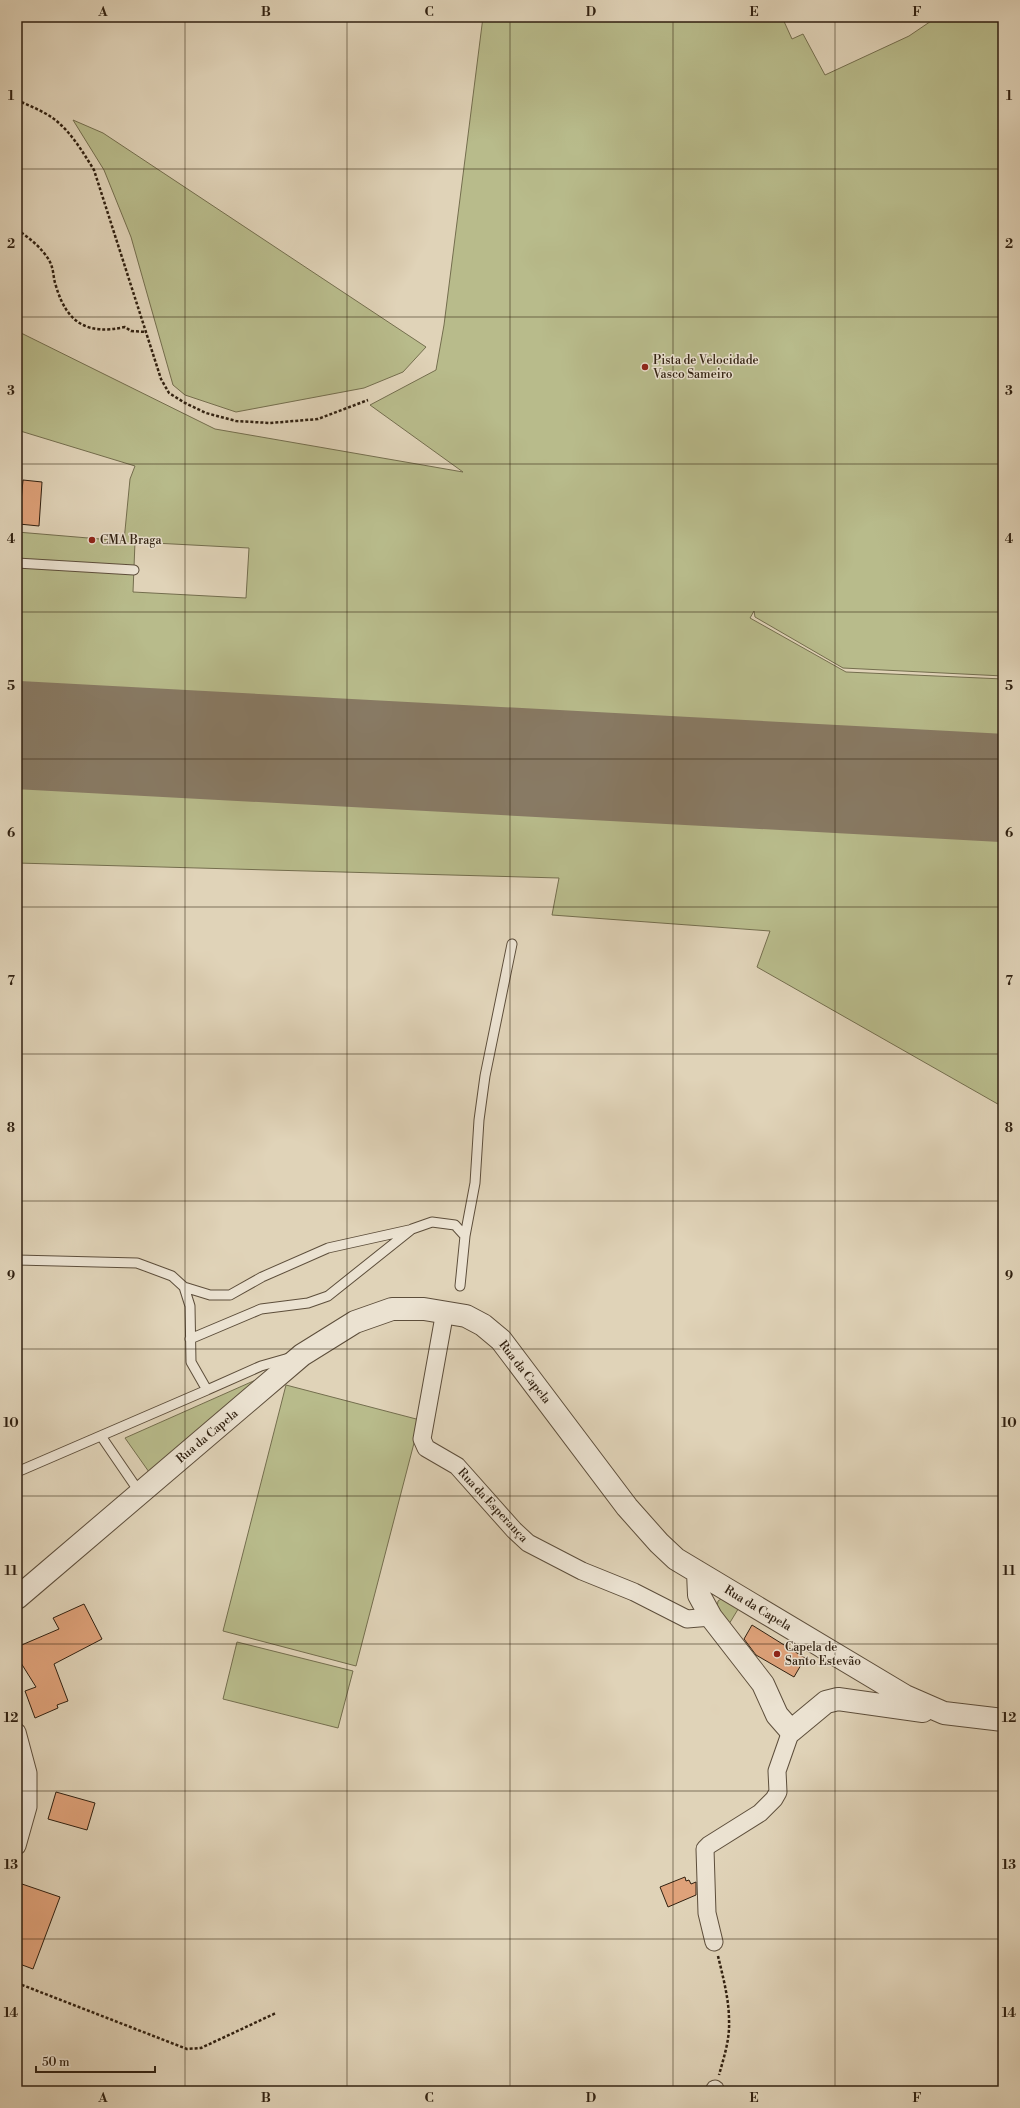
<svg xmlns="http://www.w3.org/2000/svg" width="1020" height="2108" font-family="'Libre Bodoni',serif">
<rect width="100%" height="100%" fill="#e0d3b8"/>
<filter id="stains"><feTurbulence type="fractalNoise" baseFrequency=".005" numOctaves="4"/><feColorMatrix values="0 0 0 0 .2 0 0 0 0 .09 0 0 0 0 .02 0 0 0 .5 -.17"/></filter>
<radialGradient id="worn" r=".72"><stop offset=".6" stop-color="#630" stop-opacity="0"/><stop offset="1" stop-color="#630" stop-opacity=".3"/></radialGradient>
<!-- green -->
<path fill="#b8bb8b" stroke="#746e4e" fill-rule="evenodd" d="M483 17H782L792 39 803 34 825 75 909 36 937 17H1003V676L843 668 755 617 754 611 750 618 846 672 1003 679V760L17 707V532L124 541 130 479 135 466 17 430V331L215 429 463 472 370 405 436 370 444 325ZM135 542 249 548 246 598 133 592Z
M73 120 103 133 426 347 403 372 364 388 236 412 185 395 173 385 131 237 104 170Z
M17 760 1003 817V1107L757 967 770 931 552 915 559 878 17 863Z
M267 1375 149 1472 125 1438Z
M286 1385 420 1420 356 1666 223 1631Z
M724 1597 740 1606 726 1629 717 1608 718 1601Z
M237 1642 353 1671 338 1728 223 1699Z"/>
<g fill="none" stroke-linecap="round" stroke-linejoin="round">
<!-- runway -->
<path stroke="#887a64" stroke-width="108" d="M17 735 1003 788"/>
</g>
<!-- building -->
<path fill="#dfa27a" stroke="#312111" d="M23 480 42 482 39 526 19 524Z
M84 1604 102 1639 54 1664 68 1701 57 1705 58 1708 35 1718 25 1691 36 1687 21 1663 17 1647 59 1629 53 1618Z
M752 1625 805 1658 794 1677 756 1655 744 1639Z
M56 1792 95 1803 87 1830 48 1819Z
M685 1877 686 1881 689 1880 691 1884 696 1882V1895L668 1907 660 1887Z
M22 1884 60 1897 33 1969 17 1963V1898Z"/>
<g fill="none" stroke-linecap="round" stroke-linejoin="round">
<!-- service casing -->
<g stroke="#5d4e3b" stroke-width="11">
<path id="service" d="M17 563 134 570
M465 1236 475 1183 479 1120 485 1076 512 944
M17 1260 137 1263 172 1276 184 1287 190 1306 191 1362 207 1390 261 1366 289 1358
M184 1287 210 1295H230L262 1277 328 1248 409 1230
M190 1339 261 1309 308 1303 328 1296 412 1229 432 1222 455 1225 465 1236 460 1286
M101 1436 140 1493
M17 1472 207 1390"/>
</g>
<!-- minor casing -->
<g stroke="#5d4e3b" stroke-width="19">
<path id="minor" d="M445 1311 422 1439 426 1448 457 1466 514 1530 528 1543 582 1571 634 1592 687 1619 711 1617
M17 1732 28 1773V1807L17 1846
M714 1942 707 1913 705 1849 709 1845 760 1813 774 1799 778 1792 777 1771 791 1731
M714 2091 715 2089"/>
</g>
<!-- tertiary casing -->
<g stroke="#5d4e3b" stroke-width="24">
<path id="tertiary" d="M698 1572 699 1595 711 1617 763 1684 777 1715 791 1731 826 1702 838 1699 923 1711
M17 1598 302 1355 355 1322 392 1309H424L466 1316 483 1325 501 1340 627 1507 659 1543 676 1559 905 1696 944 1713 1003 1720"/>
</g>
<!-- path -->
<path stroke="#312111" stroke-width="2.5" stroke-dasharray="3 2" stroke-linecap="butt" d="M17 100C32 107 49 113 61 125 74 137 84 154 94 170L161 379 169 393 185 403 206 413 236 421 270 423 318 419 368 400
M17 230C29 237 44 250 50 262 54 270 53 278 56 286 67 324 88 335 125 327L131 331 146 332
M718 1956C723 1977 729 1999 729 2020 730 2039 724 2057 719 2075
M17 1983 187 2049 201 2048 276 2013"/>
<!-- service -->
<use href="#service" stroke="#ebe2d1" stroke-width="9"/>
<!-- minor -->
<use href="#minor" stroke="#ebe2d1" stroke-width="17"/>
<!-- tertiary -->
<use href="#tertiary" stroke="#ebe2d1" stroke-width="22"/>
</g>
<!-- grid -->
<path fill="none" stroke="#312111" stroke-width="1" stroke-opacity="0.55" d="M185 17V2091M347 17V2091M510 17V2091M673 17V2091M835 17V2091M17 169H1003M17 317H1003M17 464H1003M17 612H1003M17 759H1003M17 907H1003M17 1054H1003M17 1201H1003M17 1349H1003M17 1496H1003M17 1644H1003M17 1791H1003M17 1939H1003"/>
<!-- markers -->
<g fill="#8f2418" stroke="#ebe2d1" stroke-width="1.5">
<circle cx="645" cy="367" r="4"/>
<circle cx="92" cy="540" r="4"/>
<circle cx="777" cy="1654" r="4"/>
</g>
<g text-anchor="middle" stroke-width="3" stroke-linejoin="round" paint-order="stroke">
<!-- poi labels -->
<g font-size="12" fill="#312111" stroke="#ebe2d1" text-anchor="start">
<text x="653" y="364">Pista de Velocidade<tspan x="653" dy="14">Vasco Sameiro</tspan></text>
<text x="100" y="544">CMA Braga</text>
<text x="785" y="1651">Capela de<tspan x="785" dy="14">Santo Estevão</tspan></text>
</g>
<!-- street labels -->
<g font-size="12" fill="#312111" stroke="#ebe2d1">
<text transform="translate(525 1372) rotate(52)" y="4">Rua da Capela</text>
<text transform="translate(207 1436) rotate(-40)" y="4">Rua da Capela</text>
<text transform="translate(493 1505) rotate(47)" y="4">Rua da Esperança</text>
<text transform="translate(758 1608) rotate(31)" y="4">Rua da Capela</text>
</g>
</g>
<!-- margin -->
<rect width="1020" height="2108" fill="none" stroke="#e0d3b8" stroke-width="44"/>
<!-- scale -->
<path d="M36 2066v6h119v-6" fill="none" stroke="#312111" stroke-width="2"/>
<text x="42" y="2066" font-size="12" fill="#312111" stroke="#ebe2d1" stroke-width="3" paint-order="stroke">50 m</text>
<rect x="22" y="22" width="976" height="2064" fill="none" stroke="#312111" stroke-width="1.5"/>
<g font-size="13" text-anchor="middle" font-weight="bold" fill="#312111">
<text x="103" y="16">A</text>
<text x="266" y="16">B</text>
<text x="429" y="16">C</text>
<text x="591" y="16">D</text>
<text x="754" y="16">E</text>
<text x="917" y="16">F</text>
<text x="11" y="100">1</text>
<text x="1009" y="100">1</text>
<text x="11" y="248">2</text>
<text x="1009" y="248">2</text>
<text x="11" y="395">3</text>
<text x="1009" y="395">3</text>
<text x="11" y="543">4</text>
<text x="1009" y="543">4</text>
<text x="11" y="690">5</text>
<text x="1009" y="690">5</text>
<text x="11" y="837">6</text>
<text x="1009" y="837">6</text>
<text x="11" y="985">7</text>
<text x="1009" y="985">7</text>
<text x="11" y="1132">8</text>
<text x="1009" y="1132">8</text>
<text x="11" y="1280">9</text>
<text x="1009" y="1280">9</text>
<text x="11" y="1427">10</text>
<text x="1009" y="1427">10</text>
<text x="11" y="1575">11</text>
<text x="1009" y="1575">11</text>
<text x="11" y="1722">12</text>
<text x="1009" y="1722">12</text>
<text x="11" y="1869">13</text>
<text x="1009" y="1869">13</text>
<text x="11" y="2017">14</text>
<text x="1009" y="2017">14</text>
<text x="103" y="2102">A</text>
<text x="266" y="2102">B</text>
<text x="429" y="2102">C</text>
<text x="591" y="2102">D</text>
<text x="754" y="2102">E</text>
<text x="917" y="2102">F</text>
</g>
<rect width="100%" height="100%" filter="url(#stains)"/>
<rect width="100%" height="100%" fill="url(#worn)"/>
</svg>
